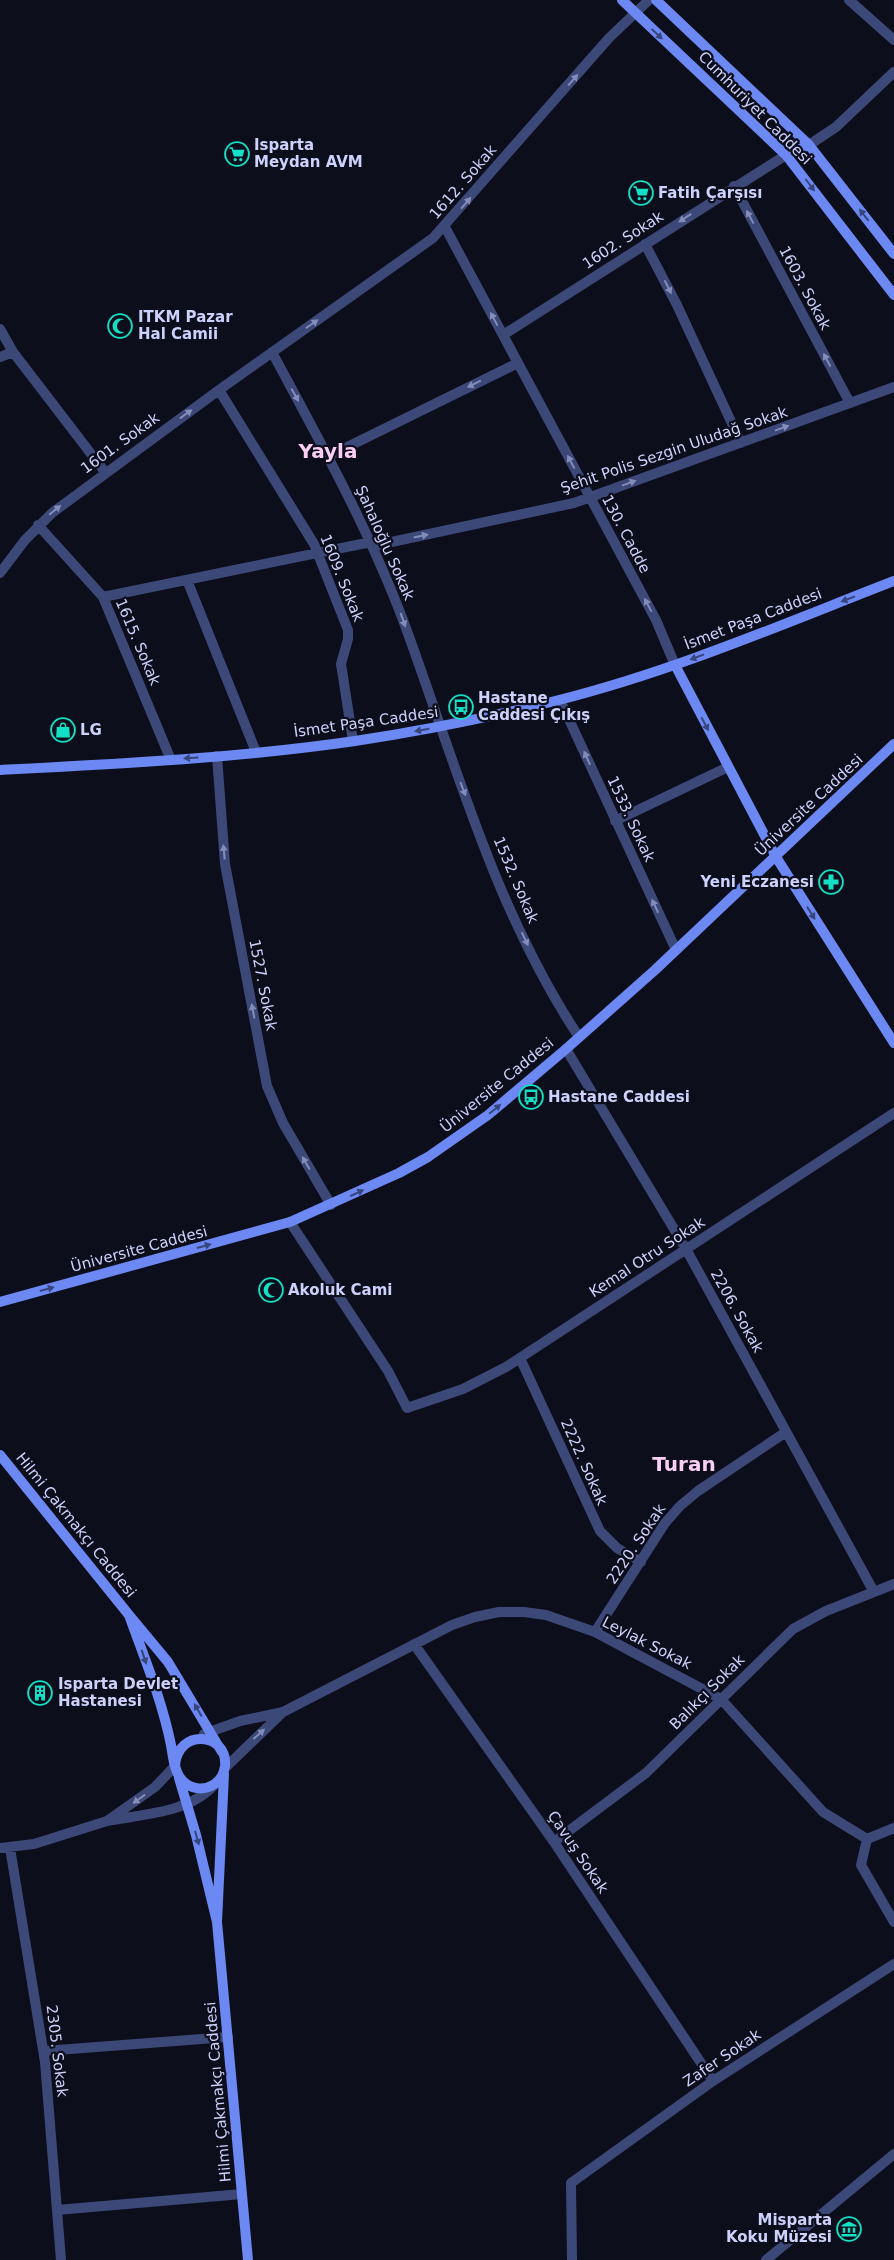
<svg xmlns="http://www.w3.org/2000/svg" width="894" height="2260" font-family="'DejaVu Sans',sans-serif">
<rect width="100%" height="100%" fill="#0d0e1c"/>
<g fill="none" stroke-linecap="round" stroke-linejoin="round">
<!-- street -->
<path stroke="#3c4878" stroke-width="10" d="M849 0 894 40
M809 145 836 127 894 72
M734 186 850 403
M445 227 656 620 675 665
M645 244 677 305 741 443
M0 329 13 352 105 472
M503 335 786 155
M272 352C319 440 368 527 403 620 455 761 495 911 579 1037
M0 357 13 352
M219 390 314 544 348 630V639L341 664 353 741
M329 456 518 363
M38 525 103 597 171 760
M373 546 574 503 894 387
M0 573 25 540 52 513 219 390 433 238 609 38 649 0
M187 580 256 752
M103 597 371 542
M560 700 676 950
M217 756 225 864 267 1086 283 1123 331 1205
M615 821 728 767
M566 1049 686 1249 874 1592
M290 1222 388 1371 407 1408 463 1389 506 1367 894 1113
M520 1358 600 1531 617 1548 641 1562
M595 1632 665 1523 680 1506 698 1491 786 1432
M414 1644 554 1842 713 2081
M283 1712 452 1625 475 1617 499 1612H524L546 1615 595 1632 721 1699 823 1812 867 1839 861 1865 894 1922
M204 1734 240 1721 283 1712 225 1768
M175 1766 155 1787 107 1821C144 1814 191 1813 216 1783
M867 1839 894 1828
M554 1842 646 1773 793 1629 826 1611 894 1584
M0 1848 34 1844 107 1821
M10 1848 45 2062 61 2260
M44 2051 228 2037
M57 2210 242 2194
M572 2260 571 2183 713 2081 894 1964
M766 2260 894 2154"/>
<!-- secondary -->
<path stroke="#6b88f3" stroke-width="10" d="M622 0 786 155 894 295
M656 0 809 145 894 254
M786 155 809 145
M675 665 776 857 894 1043
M0 770C118 764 238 758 355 741 423 731 491 717 559 700 674 671 783 624 894 581
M0 1302 290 1222 399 1173 428 1157 488 1115 566 1049 655 970 894 744
M0 1455 129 1615
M175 1766C177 1728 228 1732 225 1766 224 1774 220 1781 213 1785 203 1791 190 1789 182 1780 174 1772 173 1756 171 1745 162 1700 144 1657 129 1615L168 1662 222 1752
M179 1778 196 1835 217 1922 224 1774
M217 1922 248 2260"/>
</g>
<!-- one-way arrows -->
<defs><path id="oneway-solid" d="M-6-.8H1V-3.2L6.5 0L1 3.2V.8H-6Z" transform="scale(1.25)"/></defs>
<g fill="#37457d">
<use href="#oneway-solid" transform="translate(657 34) rotate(43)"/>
<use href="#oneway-solid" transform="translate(810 185) rotate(53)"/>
<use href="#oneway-solid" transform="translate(864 215) rotate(-128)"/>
<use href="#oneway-solid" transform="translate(848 599) rotate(159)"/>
<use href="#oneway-solid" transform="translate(697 657) rotate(159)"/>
<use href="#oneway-solid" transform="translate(705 724) rotate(62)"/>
<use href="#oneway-solid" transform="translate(422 730) rotate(170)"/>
<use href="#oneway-solid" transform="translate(191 758) rotate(176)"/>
<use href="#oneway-solid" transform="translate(811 913) rotate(58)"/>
<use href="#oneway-solid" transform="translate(495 1109) rotate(-40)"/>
<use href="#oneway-solid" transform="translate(357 1193) rotate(-25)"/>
<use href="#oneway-solid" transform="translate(204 1246) rotate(-15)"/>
<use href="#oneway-solid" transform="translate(47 1289) rotate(-15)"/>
<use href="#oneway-solid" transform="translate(144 1657) rotate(71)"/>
<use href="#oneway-solid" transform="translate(198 1710) rotate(-120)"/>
<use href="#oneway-solid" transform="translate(197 1838) rotate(75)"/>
</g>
<g fill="#848dba">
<use href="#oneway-solid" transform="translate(573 80) rotate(-49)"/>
<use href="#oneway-solid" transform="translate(466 203) rotate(-49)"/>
<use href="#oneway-solid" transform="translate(750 217) rotate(-118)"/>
<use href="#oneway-solid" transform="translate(685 218) rotate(147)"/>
<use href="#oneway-solid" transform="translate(668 287) rotate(63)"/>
<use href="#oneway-solid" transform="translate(494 319) rotate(-118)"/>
<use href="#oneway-solid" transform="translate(312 324) rotate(-35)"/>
<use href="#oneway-solid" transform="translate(827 360) rotate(-118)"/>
<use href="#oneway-solid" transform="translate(474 384) rotate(154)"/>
<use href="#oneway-solid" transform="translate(295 395) rotate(61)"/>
<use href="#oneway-solid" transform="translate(186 414) rotate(-36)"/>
<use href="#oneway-solid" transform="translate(782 428) rotate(-20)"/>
<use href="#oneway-solid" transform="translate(571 462) rotate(-118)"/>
<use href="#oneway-solid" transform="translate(629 483) rotate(-20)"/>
<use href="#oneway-solid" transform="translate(55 510) rotate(-39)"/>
<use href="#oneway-solid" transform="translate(421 536) rotate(-12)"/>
<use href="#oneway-solid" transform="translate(648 605) rotate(-118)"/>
<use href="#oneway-solid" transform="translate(403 620) rotate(70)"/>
<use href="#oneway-solid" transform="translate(587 758) rotate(-114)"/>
<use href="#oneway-solid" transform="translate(463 789) rotate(69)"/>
<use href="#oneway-solid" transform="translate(224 852) rotate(-96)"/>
<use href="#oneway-solid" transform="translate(655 906) rotate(-115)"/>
<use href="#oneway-solid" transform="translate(525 939) rotate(65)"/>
<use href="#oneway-solid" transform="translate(253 1011) rotate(-101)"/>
<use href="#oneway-solid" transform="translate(306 1163) rotate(-120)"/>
<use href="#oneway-solid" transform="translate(259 1734) rotate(-42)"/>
<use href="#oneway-solid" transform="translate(139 1799) rotate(144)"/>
</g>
<!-- icons -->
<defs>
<g id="supermarket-ring" transform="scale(1.25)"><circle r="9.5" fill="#0d0e1c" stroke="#12e1c5" stroke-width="1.5"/><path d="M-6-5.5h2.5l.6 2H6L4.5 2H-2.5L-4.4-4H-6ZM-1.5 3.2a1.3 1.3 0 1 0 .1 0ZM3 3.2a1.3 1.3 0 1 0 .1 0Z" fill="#12e1c5"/></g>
<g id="mosque-ring" transform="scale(1.25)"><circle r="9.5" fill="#0d0e1c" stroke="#12e1c5" stroke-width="1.5"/><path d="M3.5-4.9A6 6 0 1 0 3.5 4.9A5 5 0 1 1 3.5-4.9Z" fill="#12e1c5"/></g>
<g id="bus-ring" transform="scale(1.25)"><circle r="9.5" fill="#0d0e1c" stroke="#12e1c5" stroke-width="1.5"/><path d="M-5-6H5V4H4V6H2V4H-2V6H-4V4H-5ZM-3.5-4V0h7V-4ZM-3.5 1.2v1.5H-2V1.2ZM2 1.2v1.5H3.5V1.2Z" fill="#12e1c5"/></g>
<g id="shop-ring" transform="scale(1.25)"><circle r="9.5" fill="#0d0e1c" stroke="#12e1c5" stroke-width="1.5"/><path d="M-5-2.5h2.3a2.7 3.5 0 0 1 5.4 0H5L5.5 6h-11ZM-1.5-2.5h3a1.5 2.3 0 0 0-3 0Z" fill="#12e1c5"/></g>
<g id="pharmacy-ring" transform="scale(1.25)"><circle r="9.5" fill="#0d0e1c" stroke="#12e1c5" stroke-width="1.5"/><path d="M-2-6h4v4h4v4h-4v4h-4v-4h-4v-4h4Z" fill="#12e1c5"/></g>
<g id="building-ring" transform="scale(1.25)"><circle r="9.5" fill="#0d0e1c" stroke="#12e1c5" stroke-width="1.5"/><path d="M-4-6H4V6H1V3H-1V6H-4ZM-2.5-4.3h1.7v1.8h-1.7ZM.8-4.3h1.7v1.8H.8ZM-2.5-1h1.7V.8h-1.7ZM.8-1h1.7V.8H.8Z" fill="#12e1c5"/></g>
<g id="museum-ring" transform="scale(1.25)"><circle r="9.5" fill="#0d0e1c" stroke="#12e1c5" stroke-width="1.5"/><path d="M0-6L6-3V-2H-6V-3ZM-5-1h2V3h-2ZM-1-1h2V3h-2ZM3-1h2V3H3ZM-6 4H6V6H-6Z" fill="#12e1c5"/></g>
</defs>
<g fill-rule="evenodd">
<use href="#supermarket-ring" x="237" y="154"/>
<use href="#supermarket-ring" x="641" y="193"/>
<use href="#mosque-ring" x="120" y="326"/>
<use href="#bus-ring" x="461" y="707"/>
<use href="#shop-ring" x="63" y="730"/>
<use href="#pharmacy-ring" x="831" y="882"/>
<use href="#bus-ring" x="531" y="1097"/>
<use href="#mosque-ring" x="271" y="1290"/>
<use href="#building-ring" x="40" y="1693"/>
<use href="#museum-ring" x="849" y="2229"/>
</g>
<g text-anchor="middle" stroke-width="4.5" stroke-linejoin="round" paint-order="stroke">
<!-- street labels -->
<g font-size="15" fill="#ccd2fb" stroke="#0d0e1c">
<text transform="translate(755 108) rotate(45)" y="5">Cumhuriyet Caddesi</text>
<text transform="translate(463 182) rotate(-49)" y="5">1612. Sokak</text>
<text transform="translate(623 240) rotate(-33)" y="5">1602. Sokak</text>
<text transform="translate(805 288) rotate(62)" y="5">1603. Sokak</text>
<text transform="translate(120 443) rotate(-36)" y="5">1601. Sokak</text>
<text transform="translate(674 450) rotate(-19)" y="5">Şehit Polis Sezgin Uludağ Sokak</text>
<text transform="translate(626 534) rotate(62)" y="5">130. Cadde</text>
<text transform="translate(385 543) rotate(66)" y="5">Şahaloğlu Sokak</text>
<text transform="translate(342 578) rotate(68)" y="5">1609. Sokak</text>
<text transform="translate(753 619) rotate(-21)" y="5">İsmet Paşa Caddesi</text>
<text transform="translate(138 642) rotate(67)" y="5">1615. Sokak</text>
<text transform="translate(366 722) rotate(-8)" y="5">İsmet Paşa Caddesi</text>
<text transform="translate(809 805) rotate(-43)" y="5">Üniversite Caddesi</text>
<text transform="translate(631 819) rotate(65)" y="5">1533. Sokak</text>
<text transform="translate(516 880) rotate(67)" y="5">1532. Sokak</text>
<text transform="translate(263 985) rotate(79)" y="5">1527. Sokak</text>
<text transform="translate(497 1085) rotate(-39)" y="5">Üniversite Caddesi</text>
<text transform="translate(139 1249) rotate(-15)" y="5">Üniversite Caddesi</text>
<text transform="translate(647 1257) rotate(-33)" y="5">Kemal Otru Sokak</text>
<text transform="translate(737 1311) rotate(61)" y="5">2206. Sokak</text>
<text transform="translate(584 1462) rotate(66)" y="5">2222. Sokak</text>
<text transform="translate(76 1525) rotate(51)" y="5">Hilmi Çakmakçı Caddesi</text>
<text transform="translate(636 1544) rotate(-56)" y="5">2220. Sokak</text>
<text transform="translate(647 1643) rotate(27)" y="5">Leylak Sokak</text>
<text transform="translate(707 1692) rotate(-45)" y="5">Balıkçı Sokak</text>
<text transform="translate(578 1852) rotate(56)" y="5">Çavuş Sokak</text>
<text transform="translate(57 2051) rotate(83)" y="5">2305. Sokak</text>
<text transform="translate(722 2058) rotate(-34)" y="5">Zafer Sokak</text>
<text transform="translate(218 2092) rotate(-95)" y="5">Hilmi Çakmakçı Caddesi</text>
</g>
<!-- poi labels -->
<g font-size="15" font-weight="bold" fill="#ccd2fb" stroke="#0d0e1c" text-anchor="start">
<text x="254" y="150">Isparta<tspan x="254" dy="17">Meydan AVM</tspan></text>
<text x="658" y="198">Fatih Çarşısı</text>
<text x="138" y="322">ITKM Pazar<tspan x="138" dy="17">Hal Camii</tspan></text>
<text x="478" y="703">Hastane<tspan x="478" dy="17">Caddesi Çıkış</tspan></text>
<text x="80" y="735">LG</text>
<text x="814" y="887" text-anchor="end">Yeni Eczanesi</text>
<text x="548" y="1102">Hastane Caddesi</text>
<text x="288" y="1295">Akoluk Cami</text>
<text x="58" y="1689">Isparta Devlet<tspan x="58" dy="17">Hastanesi</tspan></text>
<text x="832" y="2225" text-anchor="end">Misparta<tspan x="832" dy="17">Koku Müzesi</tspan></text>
</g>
<!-- district labels -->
<g font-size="20" font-weight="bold" fill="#fbcef5" stroke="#0d0e1c">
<text x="328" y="458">Yayla</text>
<text x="684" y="1471">Turan</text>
</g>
</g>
</svg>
